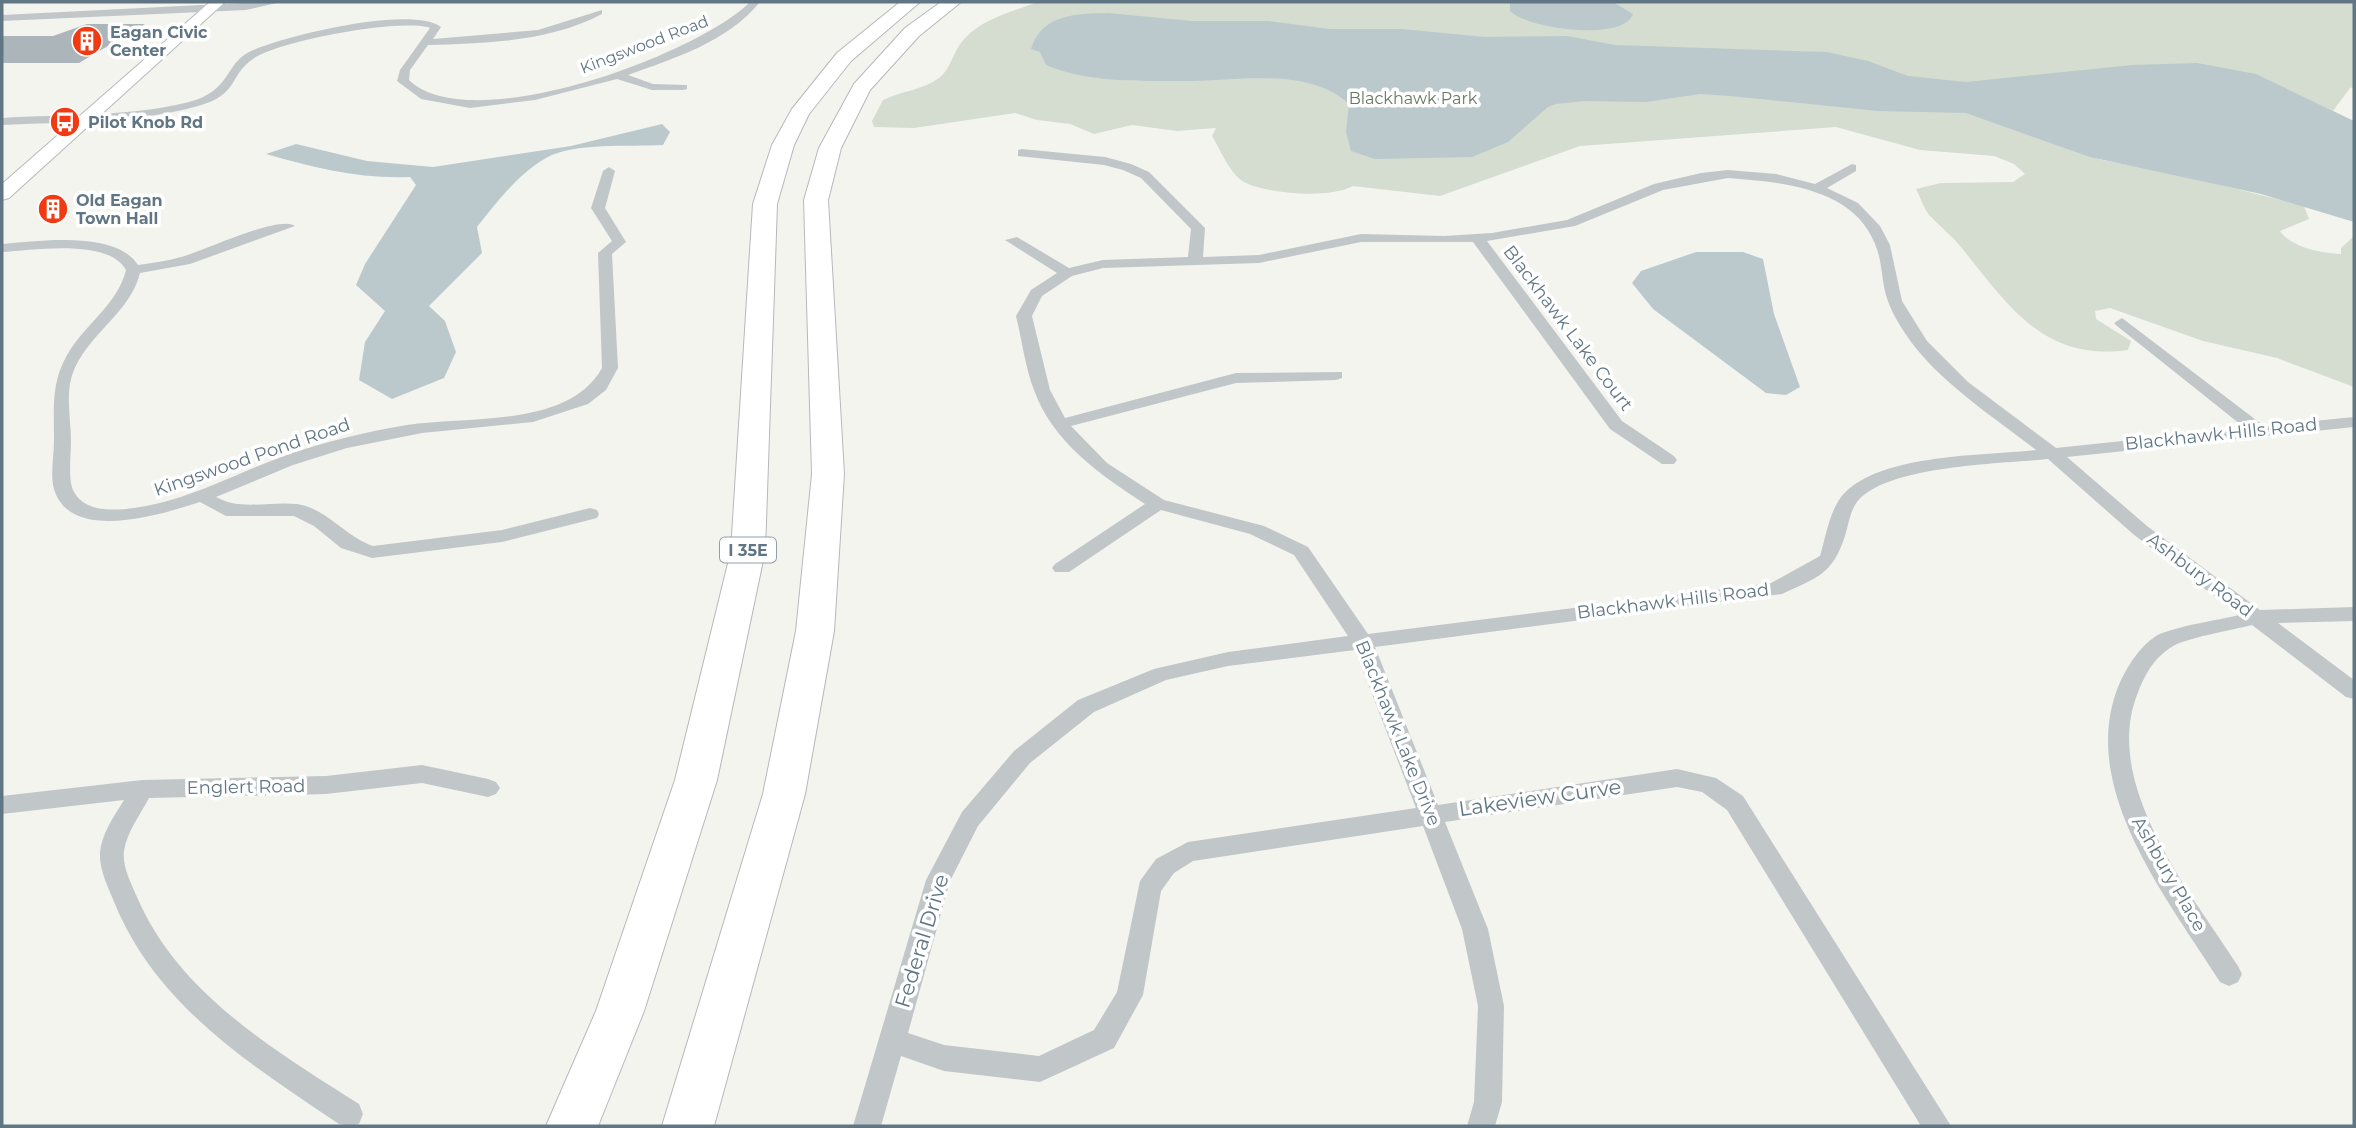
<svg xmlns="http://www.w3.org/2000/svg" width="2356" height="1128" font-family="Montserrat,sans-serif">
<rect width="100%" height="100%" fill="#f4f4ef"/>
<!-- green -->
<path fill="#d5dcd0" d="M1038 2H2354V87L2350 88 2333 111 2292 92 1980 117 2102 160 2182 175 2304 206 2309 219 2280 231C2292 248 2322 253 2341 254V248L2354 236V387L2277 358 2203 341 2110 308 2095 311 2096 319 2131 341 2128 350C2043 362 2008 305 1961 247 1952 236 1941 227 1931 217 1924 210 1921 198 1916 189L1941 183 2013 182 2025 174 2014 164 1994 156 1920 150 1836 127 1580 146 1440 196 1353 186C1330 199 1267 194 1244 182 1230 174 1220 149 1212 136L1216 128 1177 131 1132 125 1094 134 1070 124 1037 120 1015 113 914 128 874 127 872 121 883 100C901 91 923 90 939 78 951 69 954 49 965 38 984 18 1014 11 1038 2Z"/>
<!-- water -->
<path fill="#bbc9cd" d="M1510 2H1613L1633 14C1624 42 1527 29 1510 11Z
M1108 13 1192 21H1269L1330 29H1402L1485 37 1567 36 1615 45 1827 52 1868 61 1908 76 1966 82 2132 65 2197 63 2256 74 2354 121V222L2261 194 2090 157 1966 113 1878 111 1730 96 1700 94 1646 102 1584 101 1556 104 1548 107 1508 142 1472 157 1375 159 1351 151 1346 132 1349 104C1307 65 1230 82 1178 81 1136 81 1085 82 1046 65L1040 52 1031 49C1042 13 1078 14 1108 13Z
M662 124 670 132 663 145C630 147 574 142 546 158 517 175 497 202 477 227L482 253 429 306 445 321 456 352 444 378 392 399 359 380 365 342 385 311 356 285 365 264 416 185 410 177C359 179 315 168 266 154L296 144 367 161 433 167 571 146Z
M1696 252H1743L1763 259 1774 314 1800 387 1786 395 1766 393 1653 309 1632 283 1641 271Z"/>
<!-- building -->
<path fill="#acb5b9" d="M87 24H145L79 63H2V36H53Z"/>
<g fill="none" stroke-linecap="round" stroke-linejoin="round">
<!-- secondary casing -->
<g stroke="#b5bbbf" stroke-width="2">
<path id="secondary" d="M210 2H225L9 198 2 200V184Z"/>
</g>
<!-- highway casing -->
<g stroke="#b5b9bc" stroke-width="2">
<path id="highway" d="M900 2H920L851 61 809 114 794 145 777 204 765 551 717 780 644 1011 598 1126H546L596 1011 675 780 731 551 753 204 772 145 792 109 837 53Z
M941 2H961L919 36 870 90 841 148 828 200 844 474 834 631 805 794 714 1126H662L763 794 796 631 812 474 804 200 819 148 854 84 905 28Z"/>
</g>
<!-- street -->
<path fill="#c1c6c9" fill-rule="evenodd" d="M260 2H281L246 10 2 21V15Z
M750 2H760C727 42 675 58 628 75L653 84 687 85V89L683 90H652L617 79 535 100 470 108 421 99 397 81 400 70 430 28C401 18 278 41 253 59 229 75 239 95 198 106 139 123 64 122 2 125V118C62 114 131 117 189 102 231 91 225 64 249 52 283 36 411 5 441 27L433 39 538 30 602 10V14C549 42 487 43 428 45L410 70 409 80C470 139 697 55 750 2Z
M1022 149 1105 157 1131 164 1149 172 1205 228 1203 257 1259 255 1361 234 1444 236 1492 233 1567 220 1654 184 1701 173 1728 170 1776 174 1815 184 1852 164 1856 165V171L1827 188 1858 203 1880 226 1890 245 1902 301 1927 341 1968 382 2056 448 2245 428 2117 326 2114 323 2122 318 2264 426 2354 417V427L2067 457 2147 526 2260 610 2354 607V621L2278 623 2354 680V699L2346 697 2252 625C2234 630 2183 638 2170 648 2153 659 2144 676 2137 695 2102 786 2192 894 2238 966L2242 974 2238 982 2229 986 2220 982C2168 899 2078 789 2118 687 2126 668 2138 648 2156 636 2171 627 2219 620 2239 615L2133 534 2048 459C2002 464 1880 465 1855 505 1850 513 1848 526 1845 536 1832 575 1818 577 1782 594L1375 647 1438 805 1677 769 1716 778 1743 796 1951 1126H1921L1727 810 1702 792 1677 787 1445 822 1488 929 1504 1006 1502 1102 1495 1126H1467L1474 1102 1478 1006 1462 929 1423 826 1193 861 1174 873 1161 891 1143 995 1114 1048 1040 1082 944 1071 901 1056 881 1126H853L926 880 962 812 1014 751 1078 700 1154 669 1228 652 1348 636 1294 555 1250 534 1161 510 1069 572H1055L1052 568 1055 564 1145 504C1101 475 1053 443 1034 390 1025 367 1022 340 1016 316L1031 290 1057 273 1005 240 1017 237 1069 268 1103 260 1188 257 1191 229 1141 178 1123 170 1104 165 1018 156V150ZM1728 178C1779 182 1853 187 1875 244 1883 262 1881 283 1888 301 1893 316 1905 334 1915 347 1948 388 1995 418 2036 450 1984 456 1871 453 1839 500 1829 515 1825 539 1820 556L1771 583 1368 634 1308 547 1264 526 1164 500 1107 463 1071 426 1236 383 1336 380 1342 378V372L1236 373 1065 418 1050 390 1032 316 1042 296 1072 276 1103 268 1259 263 1361 242H1473L1610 429 1662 464H1674L1677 460 1674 456 1622 421 1487 241 1575 226 1663 190ZM1355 650 1416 808 1188 842 1156 859 1140 881 1117 992 1094 1030 1039 1056 944 1045 908 1033 950 881 978 826 1030 763 1094 712 1166 680 1228 666Z
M609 167 615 171 605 208 626 242 612 254 618 368 606 390 588 404 533 422 422 433 347 448 293 465 216 497C241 511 269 501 297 504 326 508 346 537 373 546L502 530 590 508 597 510 599 514 597 518 502 542 372 558 341 548 314 526 294 516H226L200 502C163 514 70 544 54 489 50 475 54 455 54 440 54 410 51 384 66 357 83 325 117 306 126 270 108 238 35 250 2 252V244C38 241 116 230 138 265 152 263 167 261 181 257 202 252 280 214 295 226L190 264 140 273C130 316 78 339 70 384 67 402 71 424 71 442 71 455 68 478 73 490 83 512 113 511 134 508 187 501 234 474 284 456 323 442 365 432 407 425 467 416 569 428 602 368L598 253 612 241 591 208 603 171Z
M422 765 488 779 496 782 500 788 496 794 488 797 422 783 326 794 149 798C140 815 127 832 124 851 122 866 131 883 137 897 178 993 274 1050 359 1104L363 1114 359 1124 353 1126 339 1124C251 1065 157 1006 115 904 109 889 99 870 100 853 101 835 114 816 124 800L2 814V796L142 780 326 776Z"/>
<!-- secondary -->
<use href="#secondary" fill="#fff" fill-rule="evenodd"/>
<!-- highway -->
<use href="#highway" fill="#fff" fill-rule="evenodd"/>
</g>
<!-- icons -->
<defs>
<g id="building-disc" transform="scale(1.575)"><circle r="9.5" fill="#f23a12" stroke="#fff"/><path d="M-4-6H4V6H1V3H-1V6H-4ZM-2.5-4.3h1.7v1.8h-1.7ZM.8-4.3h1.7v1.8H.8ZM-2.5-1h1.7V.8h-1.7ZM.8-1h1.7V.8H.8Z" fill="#fff"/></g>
<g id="bus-disc" transform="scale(1.575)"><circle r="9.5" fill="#f23a12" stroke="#fff"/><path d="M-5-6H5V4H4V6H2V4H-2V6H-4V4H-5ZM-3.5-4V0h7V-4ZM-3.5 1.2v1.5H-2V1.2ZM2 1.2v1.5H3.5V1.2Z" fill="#fff"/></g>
</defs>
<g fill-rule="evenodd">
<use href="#building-disc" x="87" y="41"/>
<use href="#bus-disc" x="65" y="122"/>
<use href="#building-disc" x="53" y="209"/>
</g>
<g text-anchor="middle" stroke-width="7" stroke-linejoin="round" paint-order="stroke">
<!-- far-poi labels -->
<g font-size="16" font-weight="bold" fill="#607684" stroke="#fff" text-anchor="start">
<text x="110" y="38">Eagan Civic<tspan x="110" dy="18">Center</tspan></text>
<text x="88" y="128">Pilot Knob Rd</text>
<text x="76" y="206">Old Eagan<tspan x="76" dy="18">Town Hall</tspan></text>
</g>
<!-- far-street labels -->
<g font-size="16" fill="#607684" stroke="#fff">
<text transform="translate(644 44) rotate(-21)" y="6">Kingswood Road</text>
</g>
<!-- far-park labels -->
<g font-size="16" fill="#667a60" stroke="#fff">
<text x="1413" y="104">Blackhawk Park</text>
</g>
<!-- shield labels -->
<rect fill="#fff" stroke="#909fa9" stroke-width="2" x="720" y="537.5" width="56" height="25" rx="5"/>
<g font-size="16" font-weight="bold" fill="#607684">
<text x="748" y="556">I 35E</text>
</g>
<!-- street labels -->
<g font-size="18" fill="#607684" stroke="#fff">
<text transform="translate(1568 328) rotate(53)" y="6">Blackhawk Lake Court</text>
<text transform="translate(2221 434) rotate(-6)" y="6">Blackhawk Hills Road</text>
<text transform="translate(252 457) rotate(-19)" y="6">Kingswood Pond Road</text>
<text transform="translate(2200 575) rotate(37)" y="6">Ashbury Road</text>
<text transform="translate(1673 601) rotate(-7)" y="6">Blackhawk Hills Road</text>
<text transform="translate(1398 733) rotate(68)" y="6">Blackhawk Lake Drive</text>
<text transform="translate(246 787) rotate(-1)" y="6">Englert Road</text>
<text transform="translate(2169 874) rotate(60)" y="6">Ashbury Place</text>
</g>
<!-- near-street labels -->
<g font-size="21" fill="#607684" stroke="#fff">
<text transform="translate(1540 798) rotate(-8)" y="7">Lakeview Curve</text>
<text transform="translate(922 941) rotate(-73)" y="7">Federal Drive</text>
</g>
</g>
<!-- border -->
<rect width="2356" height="1128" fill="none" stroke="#607684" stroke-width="7"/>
</svg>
